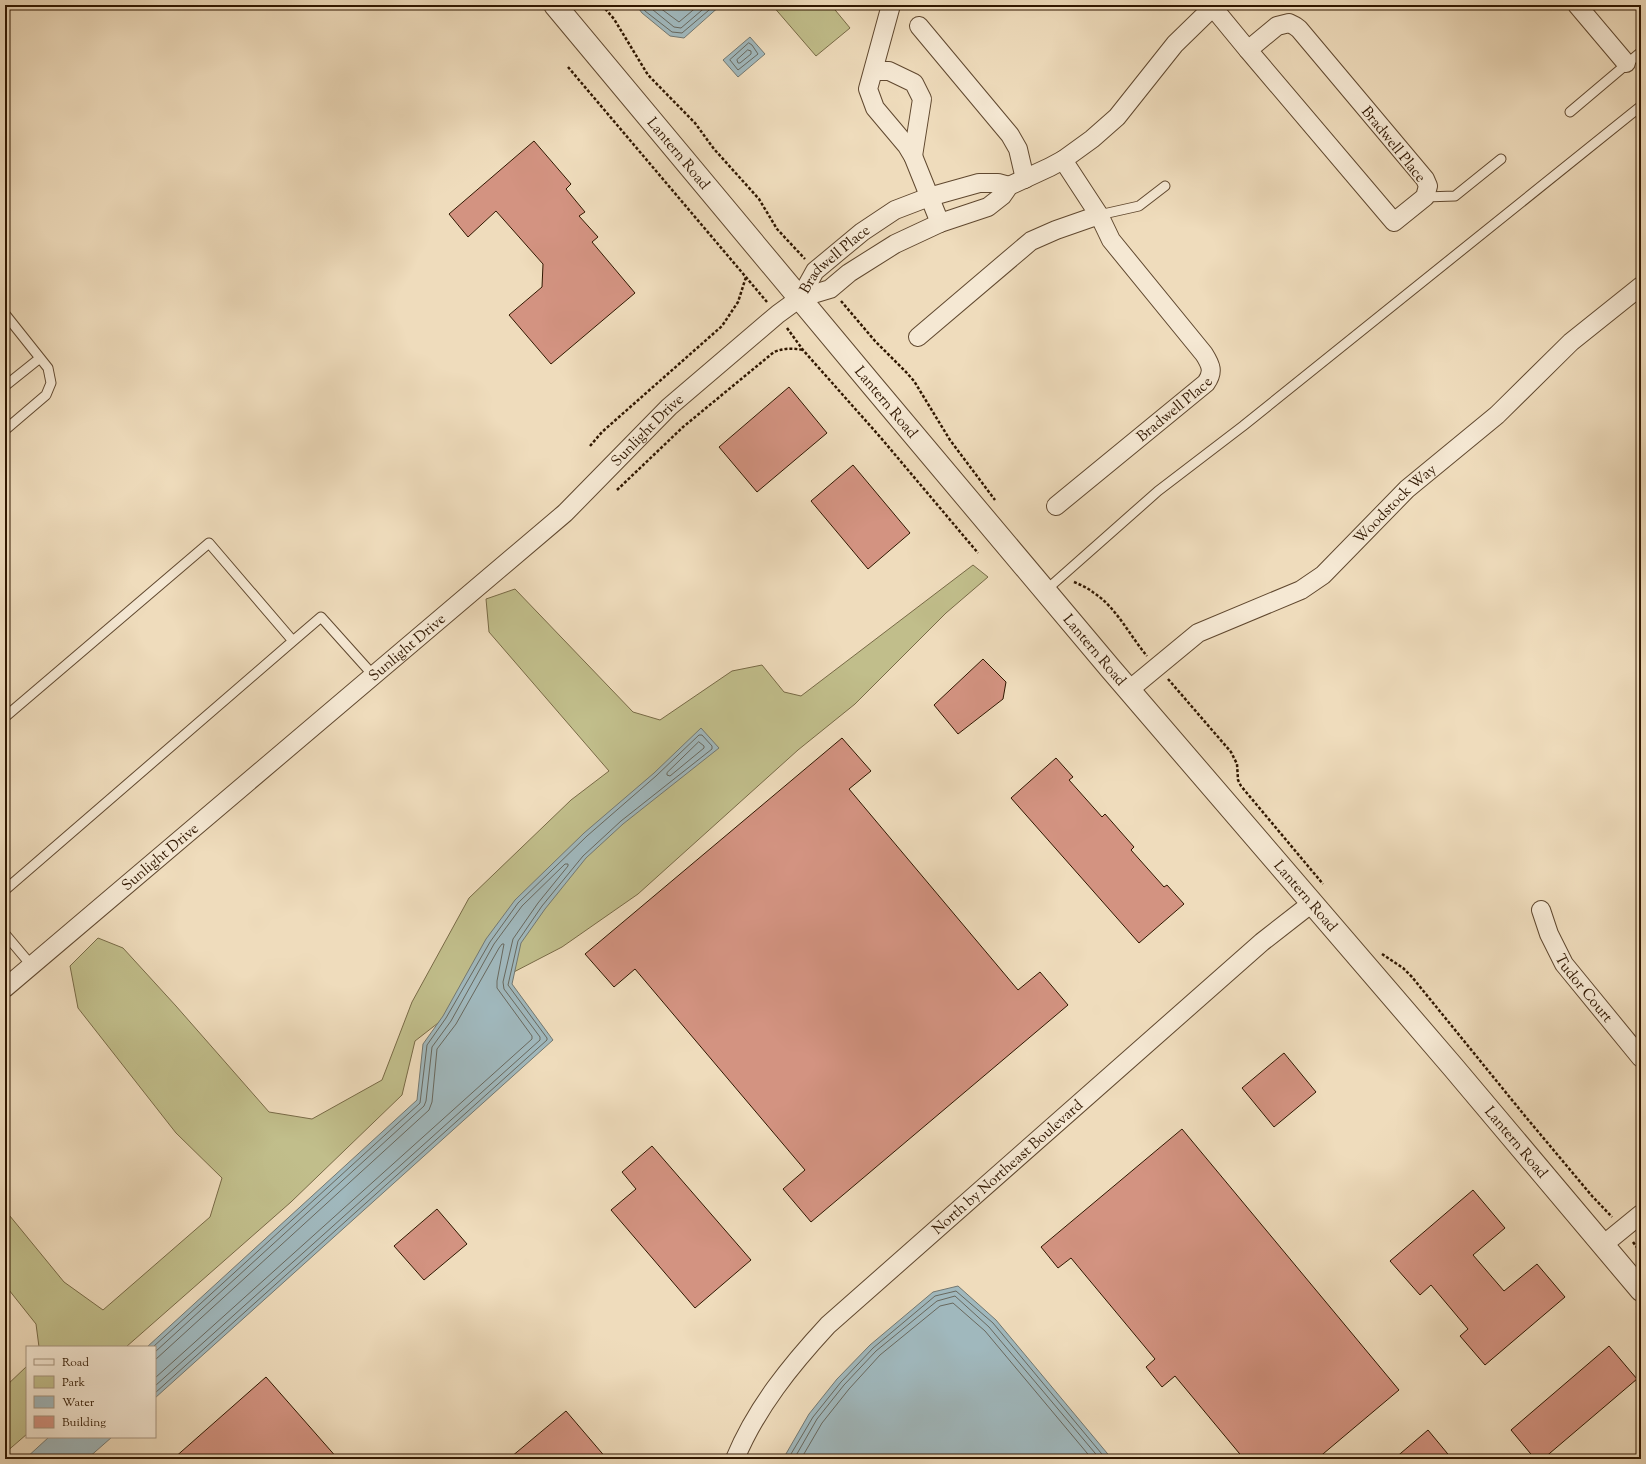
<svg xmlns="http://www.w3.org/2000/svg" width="1646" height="1464" font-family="'Sorts Mill Goudy',serif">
<rect width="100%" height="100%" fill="#efdcbc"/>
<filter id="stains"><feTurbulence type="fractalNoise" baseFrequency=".005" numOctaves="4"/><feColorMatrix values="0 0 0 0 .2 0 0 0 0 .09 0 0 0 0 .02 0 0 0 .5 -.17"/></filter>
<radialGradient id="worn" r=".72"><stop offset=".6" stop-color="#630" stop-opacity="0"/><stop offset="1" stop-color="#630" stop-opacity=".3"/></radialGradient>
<!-- green -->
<path fill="#c1be8b" stroke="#786a46" d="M772 5H831L850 28 816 56Z
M973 565 988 577 946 613 855 704 798 750 638 894 562 947 483 988 415 1041 402 1095 291 1202 126 1347H39L36 1324 5 1285V1210L64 1282 103 1310 210 1217 222 1178 176 1133 78 1008 70 966 98 938 123 948 176 1006 269 1112 312 1119 382 1080 412 1002 469 898 571 800 609 771 489 632 486 599 515 589 633 712 660 720 732 671 762 665 784 692 801 696Z
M27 1366V1434L5 1453V1387Z"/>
<!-- water -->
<path fill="#a0b8bd" stroke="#737871" d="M636 5H721L684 38 670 36 642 13Z
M750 37 765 54 738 77 723 60Z
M701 728 719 748 623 824 586 858 545 909 521 943 512 984 553 1040 155 1398V1347H147L417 1100 423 1044 443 1016 486 939 515 900 584 833 654 773Z
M958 1286 996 1320 1112 1459H783L809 1414 837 1379 870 1345 933 1292Z
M49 1437H112L87 1459H25Z"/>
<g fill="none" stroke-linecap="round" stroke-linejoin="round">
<!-- shore -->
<path stroke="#68685e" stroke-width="1" d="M641 5 645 11 672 32 682 33 715 5
M647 5 674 27 681 28 708 5
M656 5 679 22 699 5
M749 43 752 45 758 54 738 70 730 60Z
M748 50 751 51V54L740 63H738L737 60Z
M699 742 704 746V748L670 776 667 775V773Z
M153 1347 420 1103 427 1045 446 1018 490 942 518 903 587 836 656 776 699 735H702L712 746V749L621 821 583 856 542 906 518 941 508 985 547 1038V1040L155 1393
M155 1352 424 1106 426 1101 432 1047 451 1021 494 944 522 906 565 864H568V866L538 903 513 939 503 982 504 989 540 1037V1040L155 1386
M155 1360 429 1110 432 1102 437 1049 456 1024 499 948 502 944H504L497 981V988L532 1036V1039L155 1378
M788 1459 813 1417 841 1382 873 1348 935 1296 956 1291 993 1323 1106 1459
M794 1459 817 1419 844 1385 876 1351 937 1301 955 1296 989 1327 1100 1459
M801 1459 822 1423 849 1389 880 1355 940 1306 953 1303 985 1331 1092 1459"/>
</g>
<!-- building -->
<path fill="#d39381" stroke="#301700" d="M534 141 571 184 566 189 585 212 579 216 598 237 592 242 635 293 551 364 509 315 542 287 543 264 496 211 468 237 449 214Z
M789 387 827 433 757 492 719 447Z
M853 465 910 533 868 569 811 501Z
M983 659 1006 682 1003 699 958 734 934 705Z
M842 738 871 771 849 789 1018 990 1040 972 1068 1005 811 1222 783 1189 805 1170 635 969 614 987 585 954Z
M1056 758 1073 777 1069 780 1102 817 1105 814 1134 847 1131 850 1164 887 1167 885 1184 904 1139 943 1011 798Z
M1284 1053 1316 1092 1274 1127 1242 1088Z
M1182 1129 1399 1390 1317 1459H1244L1175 1376 1162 1387 1146 1367 1155 1359 1071 1258 1058 1268 1041 1247Z
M652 1146 751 1260 695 1308 611 1210 636 1189 622 1172Z
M1473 1190 1505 1228 1473 1255 1504 1291 1537 1264 1565 1297 1485 1365 1460 1336 1468 1329 1431 1285 1420 1295 1390 1261Z
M437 1209 467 1244 424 1280 394 1246Z
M1609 1346 1637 1379 1543 1459H1535L1511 1430Z
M266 1377 338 1459H173Z
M566 1411 607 1459H513L511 1457Z
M1428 1430 1452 1459H1394Z"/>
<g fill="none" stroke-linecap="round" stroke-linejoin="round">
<!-- service casing -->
<g stroke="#60482f" stroke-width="11">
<path id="service" d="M1570 112 1641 52
M1425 197 1455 196 1501 159
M1099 215 1139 206 1165 186
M5 314 48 368 51 383 46 395 5 430
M5 386 40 358
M1045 591 1158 491 1243 426 1641 106
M5 717 209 543 293 641 321 617 373 675
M5 890 293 641
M5 934 32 966"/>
</g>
<!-- minor casing -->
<g stroke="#60482f" stroke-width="20">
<g id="minor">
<path d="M891 5 868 89 875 108 907 146 913 156 940 223"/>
<path d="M1211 5 1248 50"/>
<path d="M1577 5 1626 63"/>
<path d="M1289 23 1295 26 1299 29 1425 179 1428 186 1425 197 1394 222 1248 50 1277 26Z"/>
<path d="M919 26 1010 135 1018 149 1025 179"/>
<path d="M874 71H889L914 83 922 99 913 156"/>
<path id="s1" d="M800 298 815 271 862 232 895 210 929 197 979 183H998L1009 186"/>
<path d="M918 337 1031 241 1056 230 1099 215"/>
<path id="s2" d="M1056 506 1206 383C1214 372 1211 365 1204 354L1111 240 1099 215 1063 160"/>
<path id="s3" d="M1129 690 1198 633 1301 590 1323 575 1407 489 1497 415 1571 342 1641 286"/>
<path id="s4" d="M1541 910 1549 934 1564 964 1641 1058"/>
<path id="s5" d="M5 988 565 513 669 407 778 314 800 298 830 289 849 273 895 244 940 223 988 207 1002 196 1009 186 1050 167 1063 160 1092 139 1117 117 1175 44 1215 5"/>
<path d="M1603 1245 1641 1214"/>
<path id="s6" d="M735 1459C756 1408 791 1365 828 1325L1262 942 1312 903"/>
</g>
</g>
<!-- tertiary casing -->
<g stroke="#60482f" stroke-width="24">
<g id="tertiary">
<path id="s7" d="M555 5 872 385 1110 668 1453 1067 1641 1290"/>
</g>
</g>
<!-- path -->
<path stroke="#301700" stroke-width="2.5" stroke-dasharray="3 2" stroke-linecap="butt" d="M602 5 614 19 648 75 695 123 714 149 759 199 777 229 805 259
M568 67 767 302
M841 301 875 341 906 372 914 381 950 440 995 500
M787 328 803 350 881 438 978 553
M590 446 602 432 722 326 738 302 746 277
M617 490 683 427 774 352C784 348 792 348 803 350
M1074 582C1081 585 1088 588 1094 593 1116 607 1130 636 1147 656
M1168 679 1231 752 1237 764 1238 780 1241 786 1323 884
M1382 954 1403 968 1412 977 1525 1116 1592 1196 1612 1217
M1633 1242 1641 1253"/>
<!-- service -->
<use href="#service" stroke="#f5e8d3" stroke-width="9"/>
<!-- minor -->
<use href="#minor" stroke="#f5e8d3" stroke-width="18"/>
<!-- tertiary -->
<use href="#tertiary" stroke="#f5e8d3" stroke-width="22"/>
</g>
<g text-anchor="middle" stroke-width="3.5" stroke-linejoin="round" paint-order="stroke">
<!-- street labels -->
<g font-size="15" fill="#301700" stroke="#f5e8d3">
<text transform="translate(1394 144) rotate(51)" y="5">Bradwell Place</text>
<text dy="5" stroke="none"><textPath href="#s7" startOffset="193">Lantern Road</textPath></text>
<text dy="5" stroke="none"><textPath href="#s1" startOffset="53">Bradwell Place</textPath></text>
<text dy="5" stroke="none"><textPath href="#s7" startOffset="517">Lantern Road</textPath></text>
<text dy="5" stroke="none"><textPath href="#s2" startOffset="153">Bradwell Place</textPath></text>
<text dy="5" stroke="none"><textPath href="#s5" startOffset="851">Sunlight Drive</textPath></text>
<text dy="5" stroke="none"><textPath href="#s3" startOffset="329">Woodstock Way</textPath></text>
<text dy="5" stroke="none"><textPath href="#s5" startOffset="527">Sunlight Drive</textPath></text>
<text dy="5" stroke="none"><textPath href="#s7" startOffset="841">Lantern Road</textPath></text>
<text dy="5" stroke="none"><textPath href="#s5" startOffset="203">Sunlight Drive</textPath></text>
<text dy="5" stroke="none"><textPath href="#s7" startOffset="1165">Lantern Road</textPath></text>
<text dy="5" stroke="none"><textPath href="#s4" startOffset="90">Tudor Court</textPath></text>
<text dy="5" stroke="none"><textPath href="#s7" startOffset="1489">Lantern Road</textPath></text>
<text dy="5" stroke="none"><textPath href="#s6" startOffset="403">North by Northeast Boulevard</textPath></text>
</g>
</g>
<!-- margin -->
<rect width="1646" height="1464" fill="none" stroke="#efdcbc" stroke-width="20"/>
<rect x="6" y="6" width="1634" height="1452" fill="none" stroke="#301700" stroke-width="2"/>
<rect x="10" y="10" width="1626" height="1444" fill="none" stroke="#301700"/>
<!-- legend -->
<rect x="26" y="1346" width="130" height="92" fill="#f5e8d3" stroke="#a6947f"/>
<rect x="34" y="1359" width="20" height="6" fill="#f5e8d3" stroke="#a6947f"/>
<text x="62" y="1366" font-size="12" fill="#301700">Road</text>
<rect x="34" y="1376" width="20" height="12" fill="#c1be8b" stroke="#a6947f"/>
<text x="62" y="1386" font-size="12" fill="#301700">Park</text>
<rect x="34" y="1396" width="20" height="12" fill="#a0b8bd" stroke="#a6947f"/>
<text x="62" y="1406" font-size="12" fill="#301700">Water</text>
<rect x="34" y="1416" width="20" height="12" fill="#d39381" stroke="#a6947f"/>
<text x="62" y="1426" font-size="12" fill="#301700">Building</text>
<rect width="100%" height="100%" filter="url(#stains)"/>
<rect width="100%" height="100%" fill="url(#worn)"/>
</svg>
